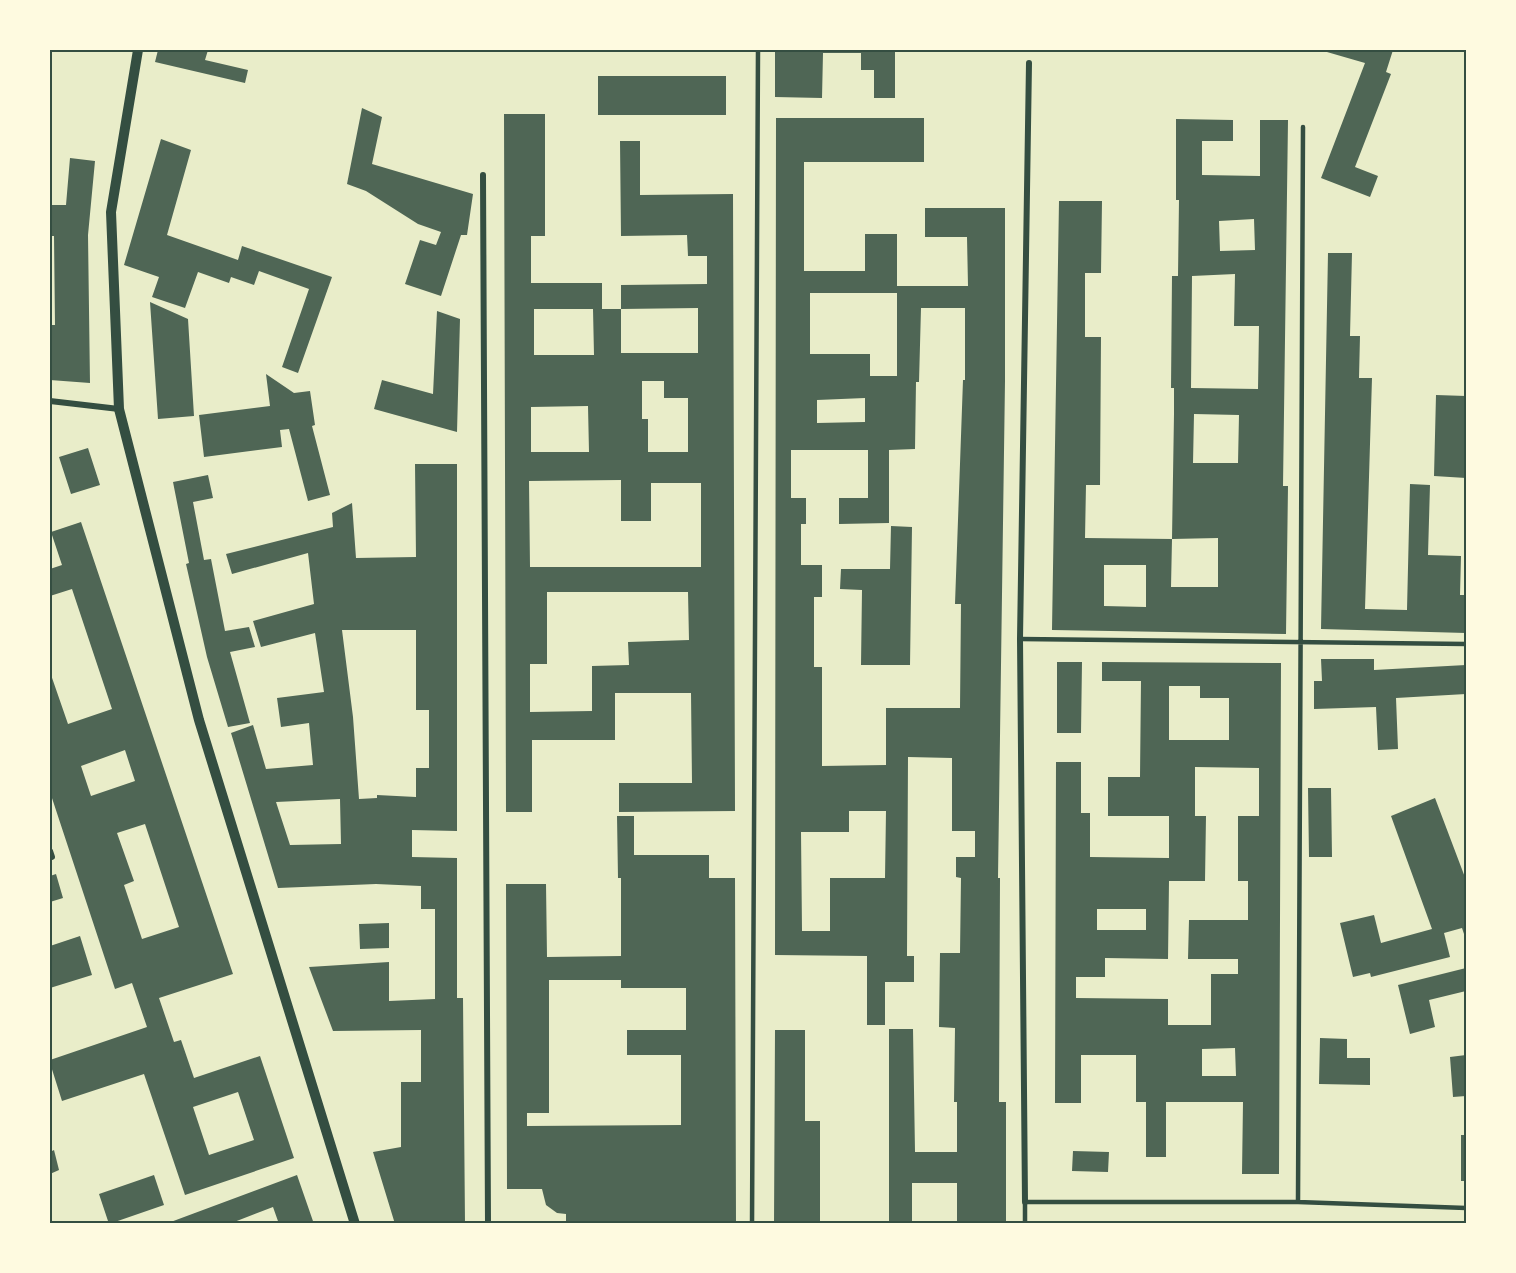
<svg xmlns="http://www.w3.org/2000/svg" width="1516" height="1273" font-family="Ubuntu,sans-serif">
<rect width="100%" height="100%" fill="#e9edc9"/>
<!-- building -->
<path fill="#4f6655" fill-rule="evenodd" d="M158 50H208L205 60 248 70 245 83 155 62Z
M775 50H895V98H874V70H861V53H823L822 98 775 97Z
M1320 50H1393L1386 72 1391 74 1355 167 1378 176 1370 197 1321 178 1365 63Z
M598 76H726V115H598Z
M362 108 382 117 372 164 473 194 467 235H461L441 296 405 284 420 240 436 245 441 232 418 224 366 191 347 184Z
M504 114H545V236H531V283H602V309H621V353H698V308L621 309V285L707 284V256H688L687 235 621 236 620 141H640V195L733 194 735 811 619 812V783H692L691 693H615V740H532V812H506ZM534 309H593L594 355H534ZM642 381H664V398H688V452H648V419H642ZM588 406 589 452H531V407ZM621 480V521H651V483H701V567H530L529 481ZM547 592H688L689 640 628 642 629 665 592 666V711L530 712V664H547Z
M776 118H924V162H804V271H865V234H897V286H968L967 237H925V208H1005V381L998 878H1000L999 1102H1006V1224H957V1183H912V1224H889V1029H913L915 1152H957V1102H954L955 1028 939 1027 940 953H960L961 878 956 877V857H975V831H952V758L908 757 907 956H914V982H885V1025H867V956L775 955ZM810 293H897V376H870V354H810ZM921 308H965V380H963L955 604H961L960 708H886V765L822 766V667H814V597H822V565H801V524H806V498H791V450H868V498H839V524L889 523V450L915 449 916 382H919ZM865 398V422L817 423V400ZM849 811H886L885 878H830V931H802L801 832H849Z
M1176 119 1233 120V141H1202V175L1260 176V120H1288L1283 486H1288L1286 634 1052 630 1059 201H1102L1101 273H1085V337H1101L1100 485H1086L1085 538 1172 539 1174 414V388H1171L1172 276H1178L1179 200H1176ZM1254 219 1255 250 1220 251 1219 221ZM1235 274 1234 326H1259L1258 389 1191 388 1192 276ZM1194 414 1239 415 1238 463H1193ZM1218 538V587H1171L1172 539ZM1104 565H1146V607L1104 606Z
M161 139 191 150 167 235 238 260 242 246 332 277 298 373 282 367 309 289 259 271 254 285 231 277 229 283 198 272 185 308 152 297 159 277 124 265Z
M70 158 95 161 88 235 90 383 50 380V325H55L54 236H50V205H66Z
M1328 253H1352L1350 336H1360L1359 378H1372L1365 609 1407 610 1410 484 1430 485 1428 555 1461 556 1460 595H1466V633L1321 629Z
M150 302 188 319 194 416 158 419Z
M437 311 460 319 457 432 374 409 382 380 433 394Z
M266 374 294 393 310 391 315 425 312 426 330 495 308 501 289 429 280 430 282 447 204 457 199 415 270 406Z
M1436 395 1466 396V478L1434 476Z
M88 448 100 485 71 494 59 457Z
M415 464H457V831L412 830V857L457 858V998H463L465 1224H395L373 1152 401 1147V1082H421V1030L333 1031 309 967 389 962V1001L435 999V909H421V886L376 884 278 888 231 733 253 725 266 769 313 765 309 723 281 727 277 698 324 692 315 633 261 647 253 621 314 604 308 553 232 574 226 554 333 527 332 513 352 503 356 558 416 557ZM342 630H416V710H429V768H416V797L377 795V798L359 799 353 717ZM340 799 341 844 290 845 276 802Z
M208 475 213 498 193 502 204 560 211 559 225 631 249 627 255 647 230 652 250 723 228 727 207 657 186 564 189 563 173 482Z
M81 522 233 974 159 998 174 1042 181 1040 194 1078 260 1056 294 1158 185 1195 144 1074 62 1101 50 1063V1060L147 1027 132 983 115 989 50 792V672L68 724 112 709 72 589 50 596V569L62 565 51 532ZM125 750 135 781 91 796 81 766ZM145 824 179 927 142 939 124 885 134 881 117 833ZM238 1092 254 1140 209 1155 193 1107Z
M891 526 912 527 910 665H861L862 590 840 589 841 569H890Z
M1321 659H1374V670L1466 665V694L1396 698 1398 749 1378 750 1376 707 1314 709V681H1322Z
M1057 662H1082L1081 733H1057Z
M1102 662 1281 663 1279 1174H1242L1243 1102H1166V1157H1146V1102H1136V1055H1081V1103H1055L1056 762H1081V813H1090V857L1169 858V816H1108V777H1140L1141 681H1102ZM1169 686H1200V698H1229V740H1169ZM1195 767 1259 768V816H1238V881H1248V920H1189L1188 959H1238V974H1211V1025H1168V999L1076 998V977H1105V958L1168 959 1169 881H1205L1206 816H1195ZM1097 909H1146V930H1097ZM1235 1048 1236 1076H1202V1049Z
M1308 788H1331L1332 857H1309Z
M1435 798 1466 880V940L1462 928 1444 933 1450 957 1371 977 1370 973 1353 977 1340 923 1374 915 1381 943 1432 929 1391 816Z
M617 816H634V855H709V878H735L736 1224H566V1214L557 1213 546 1205 542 1189H507L506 884H546L547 957 621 956V878H618ZM549 980H621V988H686V1030H627V1055H681V1125L527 1126V1113H549Z
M56 874 63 898 50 902V876Z
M389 923V948L360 949 359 924Z
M80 936 92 975 50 988V946Z
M1466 968V991L1429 1000 1435 1027 1410 1034 1398 985Z
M775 1030H805V1121H820V1224H774Z
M1320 1038 1347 1039V1058H1370V1085L1319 1084Z
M1466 1055V1096L1453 1097 1450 1057Z
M1461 1135H1466V1181H1461Z
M54 1150 59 1170 50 1174V1152Z
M1073 1151 1109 1152 1108 1172 1072 1171Z
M154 1175 164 1205 109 1224 99 1194Z
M297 1175 314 1224H279L273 1207 229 1224 168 1223Z"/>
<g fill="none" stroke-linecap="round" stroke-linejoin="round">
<!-- service -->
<path stroke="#344e41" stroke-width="4.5" d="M1020 639 1466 644
M1298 1202 1303 127
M752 1224 758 50
M1025 1224V1202H1298L1466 1208"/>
<!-- minor -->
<path stroke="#344e41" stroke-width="6" d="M483 175 488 1224
M50 401 119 409
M50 851 52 857
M1025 1202 1020 639 1029 63"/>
<!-- tertiary -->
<path stroke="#344e41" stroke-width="10" d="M138 50 111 212 119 409 199 720 355 1224"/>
</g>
<!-- border -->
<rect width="1516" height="1273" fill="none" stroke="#fefae0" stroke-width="102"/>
<rect x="51" y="51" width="1414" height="1171" fill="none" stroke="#344e41" stroke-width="2"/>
</svg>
